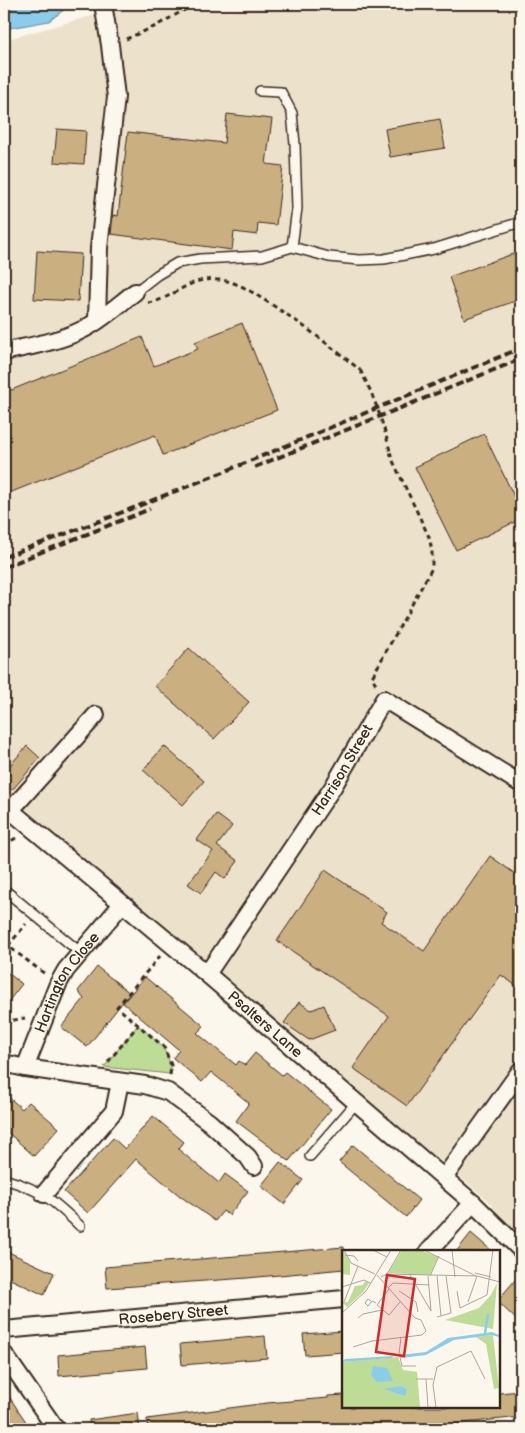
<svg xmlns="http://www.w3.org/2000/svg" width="525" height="1433" font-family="'Balsamiq Sans',sans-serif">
<rect width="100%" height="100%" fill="#fbf7ec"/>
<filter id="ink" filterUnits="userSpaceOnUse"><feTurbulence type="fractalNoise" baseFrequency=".02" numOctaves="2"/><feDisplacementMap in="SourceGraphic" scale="10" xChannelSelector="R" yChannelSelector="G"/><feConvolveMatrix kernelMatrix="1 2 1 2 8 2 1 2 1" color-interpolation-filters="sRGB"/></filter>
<g filter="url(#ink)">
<!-- built -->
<path fill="#ece2cc" d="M135 4H195L229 12 267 4H521V1238L485 1198 4 799V40Z"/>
<!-- green -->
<path fill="#bddc95" stroke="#7c835a" d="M138 1025C155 1040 172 1050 170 1074L104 1067Z"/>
<!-- water -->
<path fill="#8accec" stroke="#6a8b9a" d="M4 4H72L49 21 4 29Z"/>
<!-- building -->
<path fill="#cab081" stroke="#3b2a1e" d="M227 114 272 119 266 164 283 166 276 225 258 223 257 235 234 232 232 250 111 234 113 215 118 216 128 132 224 143Z
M440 119 445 148 390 157 385 129Z
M57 129 86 131 84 164 54 162Z
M37 251 81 254 78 301 34 299Z
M521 251V299L464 319 449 277Z
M242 323 277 410 163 455 155 435 4 495V393L142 337 154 366 198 349 195 342Z
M484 434 521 511V519L456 550 415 467Z
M189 648 249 702 214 739 155 686Z
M27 746 40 758 12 790 4 783V772Z
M164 746 204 781 183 805 143 770Z
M216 814 232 826 217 846 238 861 225 879 216 872 201 893 188 884 213 851 197 840Z
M490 856 521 878V989L501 975 407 1106 353 1068 389 1016 277 941 325 870 387 912 381 922 424 951Z
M97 967 130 993 87 1047 61 1027 84 999 78 991Z
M4 970 22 984 4 1007Z
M145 977 204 1026 197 1033 236 1065 239 1061 245 1065 255 1053 282 1075 285 1072 331 1109 289 1161 236 1121 249 1103 211 1072 202 1082 173 1058 179 1050 123 1003Z
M299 1002 311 1010 324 1005 335 1030 309 1040 284 1023Z
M4 1093 22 1109 29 1102 59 1128 34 1156 4 1129Z
M153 1116 184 1142 178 1149 219 1183 225 1174 248 1191 229 1215 223 1211 215 1221 180 1196 136 1159 88 1213 64 1192 113 1138 125 1149Z
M353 1145 419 1200 406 1217 339 1162Z
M280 1162 303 1180 284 1204 261 1186Z
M471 1233 493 1252H456Z
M344 1247V1269L247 1278 107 1288 105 1267Z
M4 1250 54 1273 44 1295 4 1276Z
M521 1273V1324L499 1303V1299Z
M344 1331V1352L305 1355 303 1334Z
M265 1336 267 1358 182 1365 180 1344Z
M145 1347 147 1368 59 1376 58 1355Z
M4 1389 18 1410 31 1429H4Z
M521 1391V1417L407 1429H148L147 1419 267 1403 328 1398V1396L344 1395V1407H499V1393Z
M138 1413 140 1429H90L89 1420Z"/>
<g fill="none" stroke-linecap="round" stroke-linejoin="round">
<!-- service casing -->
<g stroke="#3b2a1e" stroke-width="12">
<path id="service" d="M260 91 281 92 292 113 295 144 297 208 292 247
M135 292 157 275 177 263 200 259 262 256 292 247 329 257 359 260 384 259 434 249 521 222
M7 892 81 953
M310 1156 356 1103
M7 1180C42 1190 54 1201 80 1226"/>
</g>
<!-- minor casing -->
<g stroke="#3b2a1e" stroke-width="20">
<g id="minor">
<path d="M97 321 99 248 116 97 110 45 103 4"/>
<path d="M4 352C29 346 58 342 82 330 101 321 118 305 135 292"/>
<path id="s1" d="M4 805 207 974 473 1203 521 1250"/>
<path d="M10 811 96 715"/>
<path id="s2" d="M207 974 333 787 384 699 521 784"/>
<path d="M4 1063 25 1068 145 1085 168 1092 209 1122 248 1157 254 1166"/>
<path id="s3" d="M25 1068 58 984 66 970 122 904"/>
<path d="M444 1178 521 1070"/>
<path d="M44 1194 114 1111 120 1082"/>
<path d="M428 1252 473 1203"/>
<path id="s4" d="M4 1330 344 1299"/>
<path d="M4 1354 56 1429"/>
</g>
</g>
<!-- path -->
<path stroke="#3b2a1e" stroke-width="3" stroke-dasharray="5 4" stroke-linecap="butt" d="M126 39 154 27 195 4
M148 303C169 300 182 284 204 280 211 279 221 280 227 281 239 284 251 291 261 298 296 319 328 344 360 370
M376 684 372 677 432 568V551L429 537 392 459 390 451
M4 845 16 838
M4 943 45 974
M8 946 26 924
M160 956 117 1007 164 1047 171 1065 170 1076
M4 1022 25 1018
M108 1062 138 1025"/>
<!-- service -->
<use href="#service" stroke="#fbf7ec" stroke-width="9"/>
<!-- minor -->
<use href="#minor" stroke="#fbf7ec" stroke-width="16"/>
<!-- rail -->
<path stroke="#3b2a1e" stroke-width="4" stroke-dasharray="8 4" stroke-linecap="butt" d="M255 467 521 359
M4 557 113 516 226 471 521 348
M4 567 150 509"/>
<!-- path-bridge -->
<path stroke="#3b2a1e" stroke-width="3" stroke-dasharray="5 4" stroke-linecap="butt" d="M360 370C374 395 383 423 390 451"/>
</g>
</g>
<g text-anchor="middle" stroke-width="4" stroke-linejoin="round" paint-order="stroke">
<!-- street labels -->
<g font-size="15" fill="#3b2a1e" stroke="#fbf7ec">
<text dy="5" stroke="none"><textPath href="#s2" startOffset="245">Harrison Street</textPath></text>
<text dy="5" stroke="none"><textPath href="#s3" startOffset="96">Hartington Close</textPath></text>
<text dy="5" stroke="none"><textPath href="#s1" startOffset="341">Psalters Lane</textPath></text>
<text dy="5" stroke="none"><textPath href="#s4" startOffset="170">Rosebery Street</textPath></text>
</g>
</g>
<!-- overview -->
<g transform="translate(342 1250)">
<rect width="158" height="158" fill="#fbf7ec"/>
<path d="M1 0 8 12V25L0 24ZM60 0H78L96 7 88 25 46 23ZM23 31 27 33 21 42 5 57 0 52H6L13 36 21 35ZM155 33 151 79 103 70 137 58 149 45ZM151 85 157 138 152 139 144 94 134 87ZM56 107 61 120 75 122 78 157H0V112Z" fill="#bddc95"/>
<path d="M150 82 157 85V87L150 85 112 90 84 105 59 108 58 105 84 102 106 88ZM51 106 50 108 0 112 3 109ZM31 116 45 118 51 131 35 132 29 125ZM59 136 65 140 63 146 42 139Z" fill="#8accec"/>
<path fill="none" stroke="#8accec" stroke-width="2.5" d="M143 83 146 64"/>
<path fill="none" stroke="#aea59a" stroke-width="1" d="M2 0 9 13 33 24M31 0 45 7M82 0 134 26M110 0 113 27M3 5 12 6 16 11M133 23 149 27M45 24 59 0M35 25 73 68 79 70M68 25 89 61M86 26 89 61M88 26 97 6M95 26 99 66M39 27 45 24 135 26 158 32M0 37 22 30 28 33M46 38 51 33 87 35M47 39 35 55 47 65 58 52M57 41 74 52 76 62M115 41 118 58 145 45 151 0M29 51 26 49 23 53 26 56 30 51 34 53M2 52 16 16M126 52 135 26M0 63 24 41 49 0M95 67 109 63 104 26M16 68 21 64 40 60M59 88 57 103 60 116H74M11 97 30 91 80 85 84 81 79 70M74 129H91M84 129 86 157M94 157 91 135 95 117 129 101 143 129"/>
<path fill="#d62828" fill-opacity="0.15" stroke="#d62828" stroke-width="2.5" d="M45 25 73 29 62 106 34 102Z"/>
<rect width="158" height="158" fill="none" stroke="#3b2a1e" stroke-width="2.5"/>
</g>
<!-- margin -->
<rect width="525" height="1433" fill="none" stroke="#fbf7ec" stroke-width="20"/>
<rect x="10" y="10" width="505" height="1413" fill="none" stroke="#3b2a1e" stroke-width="2" filter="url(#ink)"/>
</svg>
